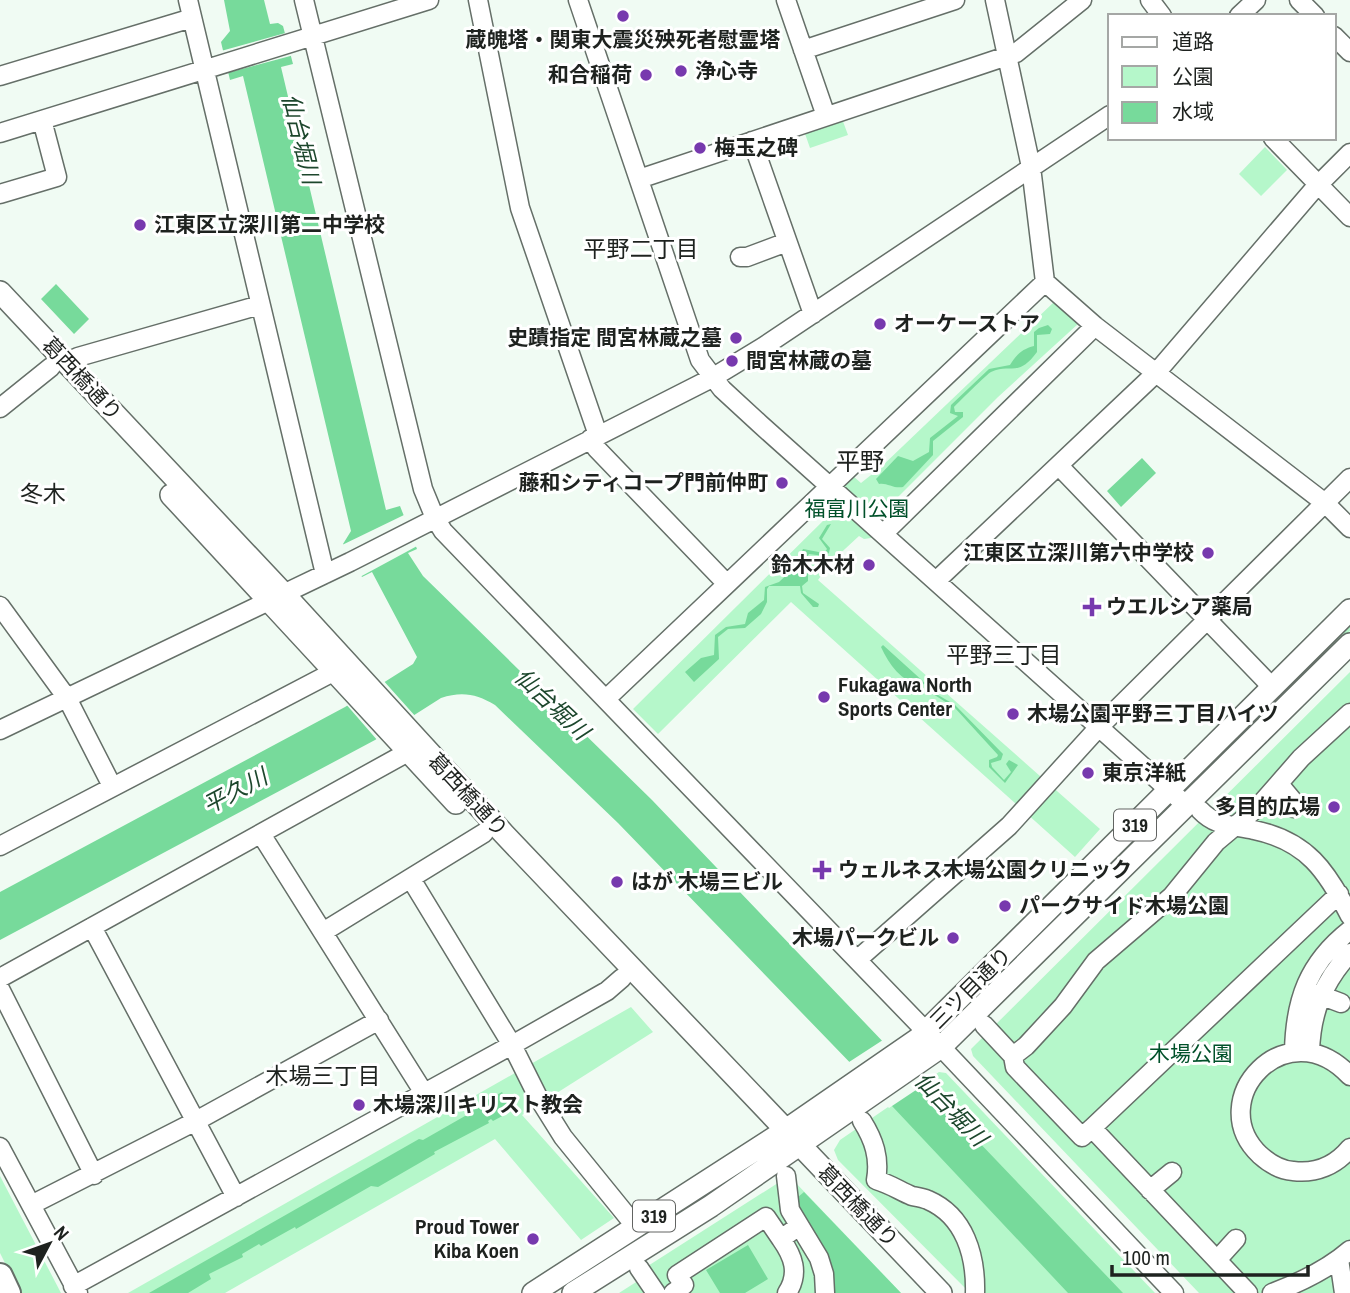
<svg xmlns="http://www.w3.org/2000/svg" width="1350" height="1293" font-family="'Archivo Narrow','Noto Sans JP',sans-serif">
<rect width="100%" height="100%" fill="#f0fbf3"/>
<!-- green -->
<path fill="#b5f7ca" d="M841 116 848 135 810 148 803 128Z
M1265 147 1287 170 1261 196 1239 174Z
M1054 302 1078 324 998 397 888 507 893 515 871 538 864 539 859 536 832 561 818 580 1100 829 1075 857 791 602 658 734 633 709 827 517 819 508 853 476 861 483 881 467Z
M1350 626V631L1195 779 1194 777Z
M1350 672V1293H1199L973 1056 971 1049Z
M1168 804 1171 806 953 1020 952 1018Z
M631 1007 653 1032 522 1115 614 1218 581 1240 495 1139 225 1293H128Z
M939 1072 946 1073 1155 1293H970L838 1160 834 1150 840 1140Z
M0 1176 61 1293H20L0 1253Z
M781 1181H794L901 1293H619L644 1277 640 1271Z"/>
<!-- forest -->
<path fill="#79dc9e" d="M804 1192 901 1293H831L796 1213 798 1197Z"/>
<!-- water -->
<path fill="#77da9b" d="M224 0H264L270 24 278 23 283 26 293 64 281 67 386 510 400 506 417 549 408 553 423 576 652 800 1123 1293H1068L892 1106 618 823 495 705C477 694 462 691 441 698L375 740 0 940V892L345 707 413 664 417 657 372 572 362 577 343 544 351 531 243 76 230 80 221 42 230 31Z
M56 284 89 319 74 334 41 299Z
M1048 325 1052 329 1050 334 1037 335V352C1018 378 1011 363 991 372 988 373 959 402 954 407L955 412H963V417L933 441V455L903 487C894 489 886 482 879 484L876 479 898 456 913 461 929 452 930 438 958 416 950 413 951 405 989 369 1010 365C1016 355 1022 349 1034 346V332L1039 328Z
M1142 458 1156 473 1121 507 1107 491Z
M831 524 822 539 830 548 829 553 824 556 809 554 804 562 808 570V581L802 586 803 593 819 604 818 607H813L801 593 800 586H769L767 589V602L761 614 745 628 728 629 718 637 719 659 694 682 685 672 701 658 714 655 715 635 726 627 745 624 748 613 764 600 765 587 779 582 795 567 803 549 824 553 827 549 819 538 827 525Z
M883 645 925 683 920 687C901 680 889 665 881 647Z
M933 692 955 705 1003 754 1001 760 991 763 992 767 1004 780 1011 772 1006 764 1009 760 1018 765 1005 783 989 767V760L997 757 998 755 955 708 933 694Z
M502 1092 512 1108 507 1111 508 1113 493 1121 491 1119 488 1121 489 1123 434 1152 435 1154 378 1187 371 1186 296 1229 295 1227 261 1246 259 1244 242 1254 243 1257 209 1274 211 1279 188 1293H149L419 1139 423 1140 472 1112 471 1109 475 1107 480 1108 482 1103Z
M748 1245 768 1279 745 1293H720L706 1270Z"/>
<!-- pier -->
<path fill="#f0fbf3" d="M289 32 294 55 227 73 221 51Z
M404 515 419 545 358 578 340 546Z
M382 679 416 717 378 741 345 703Z
M886 1038 928 1082 889 1108 846 1064Z"/>
<g fill="none" stroke-linecap="round" stroke-linejoin="round">
<!-- minor casing -->
<g stroke="#656f68" stroke-width="21">
<path id="minor" d="M188 0 325 574
M304 0 423 489 435 518 443 531 941 1047 1174 1293
M478 0 520 208 598 435
M578 0 700 360 722 389 760 424 1187 806
M786 0 826 116
M995 0 1031 167 1045 282 1095 326 1325 503 1350 528
M1150 0 1162 16
M1299 0 1315 16
M1239 16 1256 0
M1334 36 1350 52
M803 50 955 0
M0 76 192 18
M0 133 429 0
M1273 138 1350 217
M752 141 813 314
M639 179 1016 53 1082 0
M0 194 57 177 42 120
M740 257H747L787 242
M67 362 78 357 260 305
M0 408 51 367
M590 439 597 449 727 584
M1059 466 1273 688
M883 534 1095 326
M936 581 1156 373 1314 189 1350 153
M0 606 67 698 112 786
M606 699 1045 282
M0 730 350 562 712 378 763 347 1110 115
M1279 784 1294 802V808
M1200 810C1216 827 1233 825 1254 830 1307 841 1327 871 1350 916
M261 834 424 1093
M0 846 335 671
M411 879 512 1045 538 1097 563 1137 636 1227
M92 927 236 1197
M323 932 484 833
M857 960 1009 826 1099 727 1350 478
M0 978 408 752
M0 989 94 1175
M1312 992 1341 1003
M984 1025 1013 1056
M1294 1052C1295 1000 1308 963 1350 930
M1310 1052C1311 1013 1323 982 1350 953
M1350 1076C1287 1008 1202 1100 1260 1155 1270 1164 1280 1170 1293 1171 1316 1174 1336 1165 1350 1148
M862 1121C874 1140 880 1158 876 1180 890 1184 900 1191 912 1196 917 1197 923 1198 928 1200 965 1216 976 1256 975 1293
M1092 1128 1339 894
M0 1147 78 1293
M786 1176 790 1210 819 1258 824 1274 825 1293
M1150 1190 1172 1172
M31 1205 196 1121 379 1020
M781 1239C793 1256 800 1273 787 1293
M1339 1259 1344 1293
M1217 1260 1236 1239
M639 1268 656 1293
M73 1286 512 1045 607 991 622 978
M673 1293 684 1285 677 1275 766 1217 781 1239 799 1226
M1248 1293 1092 1128 1082 1137 1015 1067 1013 1056 1026 1046 1063 1006 1096 961 1172 896 1216 842 1259 806 1301 758 1350 713
M1272 1293C1299 1283 1328 1269 1350 1250"/>
</g>
<!-- major casing -->
<g stroke="#656f68" stroke-width="24">
<path id="major" d="M0 292 284 594 504 834 941 1293
M171 495 456 803
M533 1293 786 1130 918 1039 1350 610
M573 1293 711 1206 941 1047 1350 644"/>
</g>
<!-- highway casing -->
<g stroke="#656f68" stroke-width="28">
<path id="highway" d="M0 1276 8 1293"/>
</g>
<!-- minor -->
<use href="#minor" stroke="#fff" stroke-width="18"/>
<!-- major -->
<use href="#major" stroke="#fff" stroke-width="21"/>
<!-- highway -->
<use href="#highway" stroke="#fff" stroke-width="24"/>
</g>
<!-- markers -->
<g fill="#7739ae" stroke="#fff" stroke-width="2.5">
<circle cx="623" cy="16" r="7"/>
<circle cx="681" cy="71" r="7"/>
<circle cx="646" cy="75" r="7"/>
<circle cx="700" cy="148" r="7"/>
<circle cx="140" cy="225" r="7"/>
<circle cx="880" cy="324" r="7"/>
<circle cx="736" cy="338" r="7"/>
<circle cx="732" cy="361" r="7"/>
<circle cx="782" cy="483" r="7"/>
<circle cx="1208" cy="553" r="7"/>
<circle cx="869" cy="565" r="7"/>
<path d="M1088.5 596.5h7v7h7v7h-7v7h-7v-7h-7v-7h7z"/>
<circle cx="824" cy="697" r="7"/>
<circle cx="1013" cy="714" r="7"/>
<circle cx="1088" cy="773" r="7"/>
<circle cx="1334" cy="807" r="7"/>
<path d="M818.5 859.5h7v7h7v7h-7v7h-7v-7h-7v-7h7z"/>
<circle cx="617" cy="882" r="7"/>
<circle cx="1005" cy="906" r="7"/>
<circle cx="953" cy="938" r="7"/>
<circle cx="359" cy="1105" r="7"/>
<circle cx="533" cy="1239" r="7"/>
</g>
<g text-anchor="middle" stroke-width="6" stroke-linejoin="round" paint-order="stroke">
<!-- shield labels -->
<g fill="#fff" stroke="#626462" stroke-width="2">
<rect x="1114" y="809.5" width="42" height="31" rx="5"/>
<rect x="633" y="1200.5" width="42" height="31" rx="5"/>
</g>
<g font-size="19" font-weight="bold" fill="#1e221f">
<text x="1135" y="832">319</text>
<text x="654" y="1223">319</text>
</g>
<!-- poi labels -->
<g font-size="21" font-weight="bold" fill="#1e221f" stroke="#fff" text-anchor="start">
<text x="623" y="47" text-anchor="middle">蔵魄塔・関東大震災殃死者慰霊塔</text>
<text x="695" y="78">浄心寺</text>
<text x="632" y="82" text-anchor="end">和合稲荷</text>
<text x="714" y="155">梅玉之碑</text>
<text x="154" y="232">江東区立深川第二中学校</text>
<text x="894" y="331">オーケーストア</text>
<text x="722" y="345" text-anchor="end">史蹟指定 間宮林蔵之墓</text>
<text x="746" y="368">間宮林蔵の墓</text>
<text x="768" y="490" text-anchor="end">藤和シティコープ門前仲町</text>
<text x="1194" y="560" text-anchor="end">江東区立深川第六中学校</text>
<text x="855" y="572" text-anchor="end">鈴木木材</text>
<text x="1106" y="614">ウエルシア薬局</text>
<text x="838" y="692">Fukagawa North<tspan x="838" dy="24">Sports Center</tspan></text>
<text x="1027" y="721">木場公園平野三丁目ハイツ</text>
<text x="1102" y="780">東京洋紙</text>
<text x="1320" y="814" text-anchor="end">多目的広場</text>
<text x="838" y="877">ウェルネス木場公園クリニック</text>
<text x="631" y="889">はが 木場三ビル</text>
<text x="1019" y="913">パークサイド木場公園</text>
<text x="939" y="945" text-anchor="end">木場パークビル</text>
<text x="373" y="1112">木場深川キリスト教会</text>
<text x="519" y="1234" text-anchor="end">Proud Tower<tspan x="519" dy="24">Kiba Koen</tspan></text>
</g>
<!-- street labels -->
<g font-size="21" fill="#1e221f" stroke="#fff">
<text transform="translate(82 379) rotate(47)" y="7">葛西橋通り</text>
<text transform="translate(468 795) rotate(47)" y="7">葛西橋通り</text>
<text transform="translate(971 988) rotate(-45)" y="7">三ツ目通り</text>
<text transform="translate(858 1206) rotate(46)" y="7">葛西橋通り</text>
</g>
<!-- park labels -->
<g font-size="21" fill="#00512a" stroke="#fff">
<text x="857" y="516">福富川公園</text>
<text x="1191" y="1061">木場公園</text>
</g>
<!-- water labels -->
<g font-size="23" font-style="italic" fill="#1d472d" stroke="#fff">
<text transform="translate(301 139) rotate(76)" y="8">仙台堀川</text>
<text transform="translate(552 704) rotate(43)" y="8">仙台堀川</text>
<text transform="translate(235 791) rotate(-28)" y="8">平久川</text>
<text transform="translate(951 1109) rotate(46)" y="8">仙台堀川</text>
</g>
<!-- neighbourhood labels -->
<g font-size="23" fill="#1e221f" stroke="#fff">
<text x="641" y="257">平野二丁目</text>
<text x="43" y="502">冬木</text>
<text x="1004" y="663">平野三丁目</text>
<text x="323" y="1084">木場三丁目</text>
</g>
<!-- quarter labels -->
<g font-size="24" fill="#1e221f" stroke="#fff">
<text x="860" y="470">平野</text>
</g>
</g>
<!-- legend -->
<rect x="1108" y="14" width="228" height="126" fill="#ffffff" stroke="#a5a7a5" stroke-width="2"/>
<rect x="1122" y="37" width="35" height="10" fill="#ffffff" stroke="#a5a7a5" stroke-width="2"/>
<text x="1172" y="49" font-size="21" fill="#1e221f">道路</text>
<rect x="1122" y="66" width="35" height="21" fill="#b5f7ca" stroke="#a5a7a5" stroke-width="2"/>
<text x="1172" y="84" font-size="21" fill="#1e221f">公園</text>
<rect x="1122" y="102" width="35" height="21" fill="#77da9b" stroke="#a5a7a5" stroke-width="2"/>
<text x="1172" y="119" font-size="21" fill="#1e221f">水域</text>
<!-- north arrow -->
<g transform="translate(49 1244) rotate(49)" stroke="#ffffff" stroke-width="5" paint-order="stroke">
<path d="M0-5L12 26L0 18L-12 26Z" fill="#1e221f"/>
<text y="-10" font-size="19" font-weight="bold" text-anchor="middle" fill="#1e221f">N</text>
</g>
<!-- scale -->
<path d="M1112 1265v10h196v-10" fill="none" stroke="#1e221f" stroke-width="3.5"/>
<text x="1122" y="1265" font-size="21" fill="#1e221f" stroke="#ffffff" stroke-width="5" paint-order="stroke">100 m</text>
</svg>
